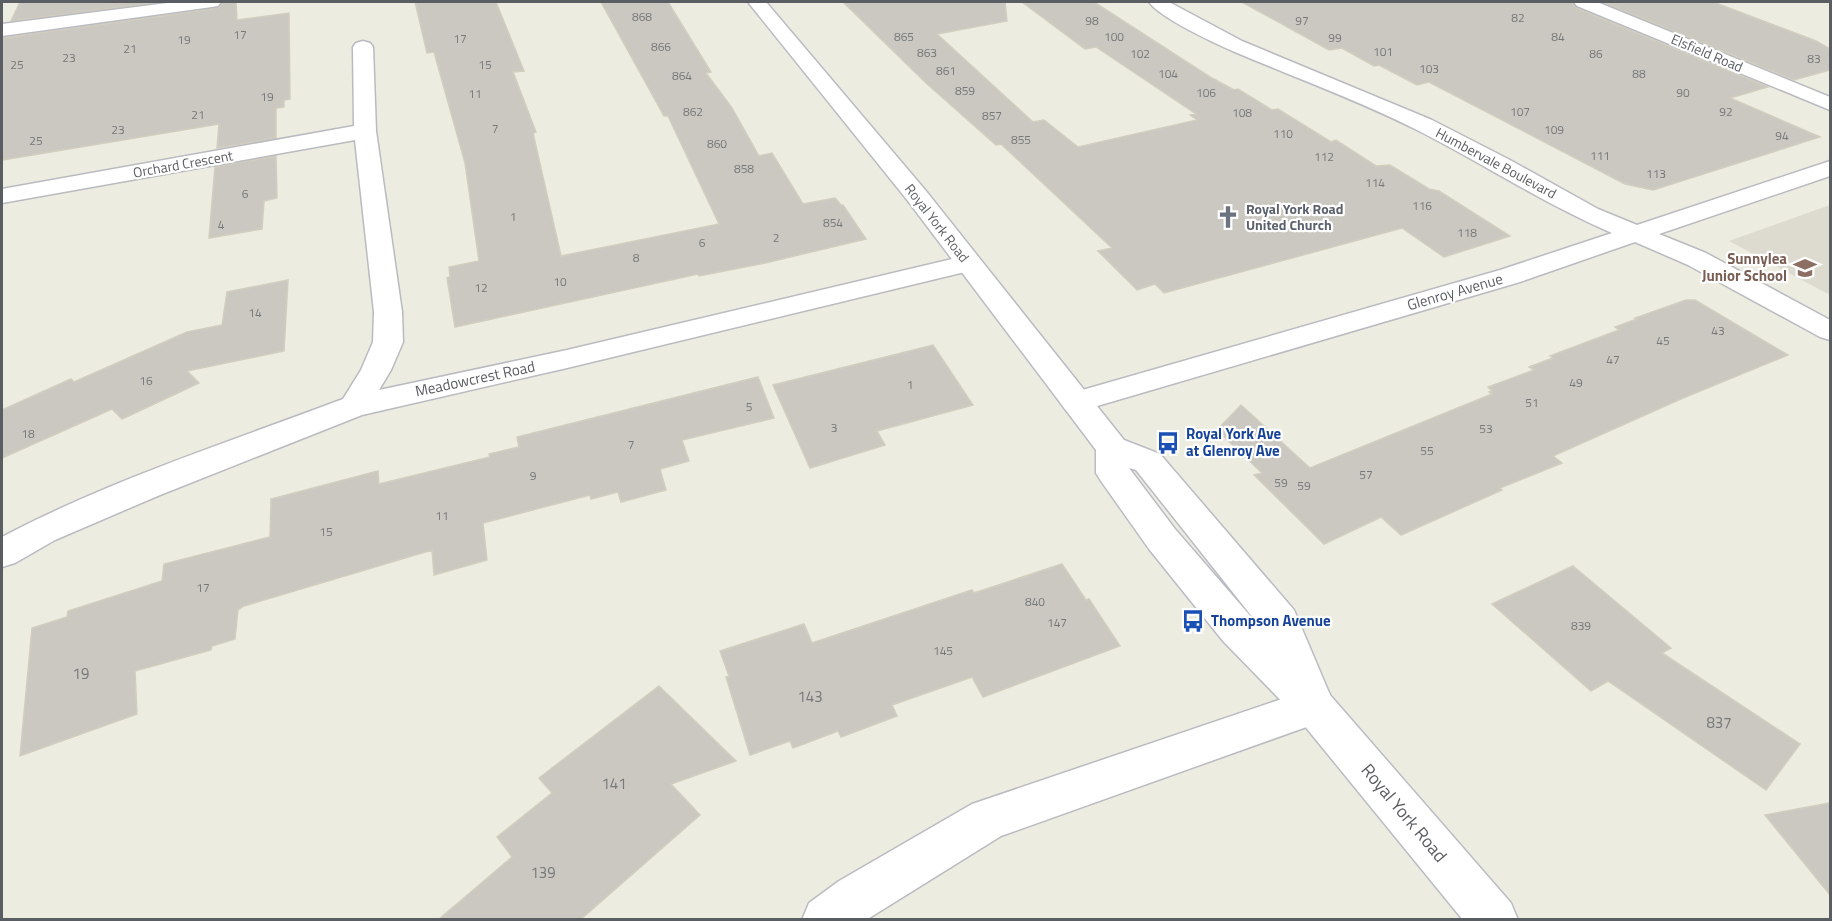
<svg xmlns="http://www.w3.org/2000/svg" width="1832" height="921" font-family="'Titillium Web',sans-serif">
<rect width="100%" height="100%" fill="#edece1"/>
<!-- education -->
<path fill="#dddbcf" d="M1830 205V295L1729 241Z"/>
<!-- building -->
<path fill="#cac8c0" stroke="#d2cebf" stroke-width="1.5" d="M20 2H161L11 21Z
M223 2H236L237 20 289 13 290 99 284 100V107L276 108V138L217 148 219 124 2 160V42L3 38 212 9 220 7Z
M415 2H496L524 71 513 72 536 132 533 133 561 256 719 224 668 116H664L601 2H668L711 72 706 73 732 108 759 156 772 153 803 204 835 198 841 205H843L866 239 765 263 699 276 698 274 455 327 447 278 450 277 449 267 479 261 465 163 434 52 427 53Z
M843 2H1005L1007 21 937 34 1033 122 1044 120 1078 147 1197 120 1190 115 1196 114 1096 47 1085 49 1022 2H1094L1210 77 1234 90 1238 89 1272 110 1278 109 1331 142 1336 140 1376 166 1390 165 1429 189 1439 191 1510 236 1444 257 1402 228 1164 293 1155 284 1137 290 1098 251 1112 248 1001 144 996 145 926 83Z
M1242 2H1572L1576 8 1768 87 1730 98 1820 137 1653 190 1625 184 1429 82 1417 85 1379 65 1374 66 1342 48 1329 50Z
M1602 2H1713L1816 41 1830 49V70L1794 80Z
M276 156 277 198 264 201 262 229 209 238 215 167Z
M288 280 284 351 187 371 199 383 122 419 112 409 2 458V410L71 379 74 382 187 332 222 325 227 292Z
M1686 300H1695L1788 355 1683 398 1553 456 1562 463 1500 488 1502 490 1401 535 1381 517 1324 544 1254 475 1262 473 1217 430 1241 405 1310 468 1492 394 1489 392 1492 391 1488 387 1534 370 1529 367 1553 358 1550 356 1619 330 1615 327 1637 319 1635 318Z
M933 345 973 405 877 431 885 445 810 468 773 385Z
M758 377 774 418 682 440 689 461 660 469 666 490 621 502 618 492 591 499 590 495 483 523 487 560 434 575 432 550 244 606 238 610 235 639 212 646 211 650 135 671 137 714 20 756 32 628 67 617 68 611 162 581 164 564 270 537 271 499 378 471 379 484 490 457 489 454 519 447 517 437Z
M1062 564 1086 600 1089 599 1120 646 983 697 972 677 892 705 897 716 841 737 838 731 793 748 790 741 750 755 726 677 729 676 720 651 804 624 812 643 972 590 974 593Z
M1573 566 1671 648 1662 653 1800 744 1766 790 1608 681 1591 691 1492 604Z
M659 686 736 761 671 784 700 815 580 920H438L512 857 497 837 552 793 539 778Z
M1830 803V895L1765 815Z"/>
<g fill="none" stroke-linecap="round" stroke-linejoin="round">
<!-- street casing -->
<g stroke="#b9bbc0" stroke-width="3">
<path id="street" d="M175 2H221L218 6 212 7 2 36V24Z
M1149 2H1169L1242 41 1432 120 1510 160 1598 209 1637 225 1830 161V176L1659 234 1706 253 1830 320V340L1820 337 1688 265 1635 242 1520 282 1087 409 1076 412 1065 409 1060 402 1065 395 1500 270 1612 233C1546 205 1484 164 1419 131 1360 101 1296 78 1235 52 1216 44 1160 18 1149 2Z
M1574 2H1597L1830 97V110L1577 6Z
M363 41 370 43 373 47 376 131 402 312 403 342 391 370 379 390 567 350 969 255 978 257 982 263 978 269 969 271 567 368 362 415 160 495 55 540 15 563 2 567V537C110 480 229 442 343 399L361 370 373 342 374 312 355 140 2 203V189L354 126 353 47 356 43Z
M1314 688 1329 693 1335 706 1329 719 1001 836 866 920H802L809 903 839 881 972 804Z"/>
</g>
<!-- secondary casing -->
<g stroke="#babcc3" stroke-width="3">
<path id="secondary" d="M748 2H766L926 191 1124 440 1160 454 1294 610 1330 695 1511 903 1518 920H1463L1299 719 1223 641 1149 549 1101 481 1096 473V450L908 201ZM1129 468 1136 470 1265 633 1175 529Z"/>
</g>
<!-- street -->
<use href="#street" fill="#fff" fill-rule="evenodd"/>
<!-- secondary -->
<use href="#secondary" fill="#fff" fill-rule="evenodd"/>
</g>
<!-- icons -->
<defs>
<g id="church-bare" transform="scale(1.8)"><path d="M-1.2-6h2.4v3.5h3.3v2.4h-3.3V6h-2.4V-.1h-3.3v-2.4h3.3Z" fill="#6b7280" stroke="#fff" stroke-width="2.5" paint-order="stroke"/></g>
<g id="school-bare" transform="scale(1.8)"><path d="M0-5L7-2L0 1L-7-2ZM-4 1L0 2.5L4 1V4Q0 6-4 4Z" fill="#8d6e63" stroke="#fff" stroke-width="2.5" paint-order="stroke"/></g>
<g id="bus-bare" transform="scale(1.8)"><path d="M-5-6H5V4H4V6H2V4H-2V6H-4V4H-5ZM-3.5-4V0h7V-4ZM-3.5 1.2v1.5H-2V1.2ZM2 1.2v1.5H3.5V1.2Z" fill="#1a4fb4" stroke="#fff" stroke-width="2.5" paint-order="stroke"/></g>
</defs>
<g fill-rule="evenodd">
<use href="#church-bare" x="1228" y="217"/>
<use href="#school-bare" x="1805" y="268"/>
<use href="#bus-bare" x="1168" y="443"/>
<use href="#bus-bare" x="1193" y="621"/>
</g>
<g text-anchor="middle" stroke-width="4.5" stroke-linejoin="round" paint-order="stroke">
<!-- number labels -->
<g font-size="12" fill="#76787a">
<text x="642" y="21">868</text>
<text x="1518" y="22">82</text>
<text x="1092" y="25">98</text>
<text x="1302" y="25">97</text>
<text x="240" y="39">17</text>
<text x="904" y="41">865</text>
<text x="1114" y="41">100</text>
<text x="1558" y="41">84</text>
<text x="1335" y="42">99</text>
<text x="460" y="43">17</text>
<text x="184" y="44">19</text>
<text x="661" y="51">866</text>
<text x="130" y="53">21</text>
<text x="1383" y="56">101</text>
<text x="927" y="57">863</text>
<text x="1140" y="58">102</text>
<text x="1596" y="58">86</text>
<text x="69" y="62">23</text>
<text x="1814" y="63">83</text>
<text x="17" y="69">25</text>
<text x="485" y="69">15</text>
<text x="1429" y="73">103</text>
<text x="946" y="75">861</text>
<text x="1168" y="78">104</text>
<text x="1639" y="78">88</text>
<text x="682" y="80">864</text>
<text x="965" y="95">859</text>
<text x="1206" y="97">106</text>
<text x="1683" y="97">90</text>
<text x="475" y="98">11</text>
<text x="267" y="101">19</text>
<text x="693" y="116">862</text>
<text x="1520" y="116">107</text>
<text x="1726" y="116">92</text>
<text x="1242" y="117">108</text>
<text x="198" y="119">21</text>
<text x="992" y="120">857</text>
<text x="495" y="133">7</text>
<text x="118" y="134">23</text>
<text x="1554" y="134">109</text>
<text x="1283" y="138">110</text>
<text x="1782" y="140">94</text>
<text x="1021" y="144">855</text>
<text x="36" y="145">25</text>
<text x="717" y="148">860</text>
<text x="1600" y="160">111</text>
<text x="1324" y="161">112</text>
<text x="744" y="173">858</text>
<text x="1656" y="178">113</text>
<text x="1375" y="187">114</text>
<text x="245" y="198">6</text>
<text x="1422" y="210">116</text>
<text x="513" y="221">1</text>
<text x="833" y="227">854</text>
<text x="221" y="229">4</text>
<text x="1467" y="237">118</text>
<text x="776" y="242">2</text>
<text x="702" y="247">6</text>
<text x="636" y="262">8</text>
<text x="560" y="286">10</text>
<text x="481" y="292">12</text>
<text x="255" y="317">14</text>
<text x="1718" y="335">43</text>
<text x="1663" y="345">45</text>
<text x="1613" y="364">47</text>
<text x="146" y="385">16</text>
<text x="1576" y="387">49</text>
<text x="910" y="389">1</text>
<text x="1532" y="407">51</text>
<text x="749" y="411">5</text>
<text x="834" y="432">3</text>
<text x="1486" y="433">53</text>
<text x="28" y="438">18</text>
<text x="631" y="449">7</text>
<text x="1427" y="455">55</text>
<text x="1366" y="479">57</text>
<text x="533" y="480">9</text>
<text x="1281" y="487">59</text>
<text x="1304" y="490">59</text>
<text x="442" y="520">11</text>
<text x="326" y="536">15</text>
<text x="203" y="592">17</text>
<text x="1035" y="606">840</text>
<text x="1057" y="627">147</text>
<text x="1581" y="630">839</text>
<text x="943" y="655">145</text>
</g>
<!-- far-street labels -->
<g font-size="14" fill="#5a5d62" stroke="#fff">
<text transform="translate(1707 53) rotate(23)" y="5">Elsfield Road</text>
<text transform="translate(1496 163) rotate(28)" y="5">Humbervale Boulevard</text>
<text transform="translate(183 164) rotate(-10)" y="5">Orchard Crescent</text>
<text transform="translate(937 223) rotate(52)" y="5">Royal York Road</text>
</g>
<!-- far-worship labels -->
<g font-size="14" font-weight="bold" fill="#5b616d" stroke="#fff" text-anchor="start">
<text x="1246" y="214">Royal York Road<tspan x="1246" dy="16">United Church</tspan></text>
</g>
<!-- education labels -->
<g font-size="15" font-weight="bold" fill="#785e54" stroke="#fff" text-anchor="end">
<text x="1787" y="264">Sunnylea<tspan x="1787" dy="17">Junior School</tspan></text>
</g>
<!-- street labels -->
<g font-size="15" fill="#5a5d62" stroke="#fff">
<text transform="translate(1455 292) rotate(-16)" y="5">Glenroy Avenue</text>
<text transform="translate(475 379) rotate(-12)" y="5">Meadowcrest Road</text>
</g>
<!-- transit labels -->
<g font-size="15" font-weight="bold" fill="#164399" stroke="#fff" text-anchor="start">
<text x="1186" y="439">Royal York Ave<tspan x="1186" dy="17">at Glenroy Ave</tspan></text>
<text x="1211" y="626">Thompson Avenue</text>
</g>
<!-- near-number labels -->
<g font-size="15" fill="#76787a">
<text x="81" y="679">19</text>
<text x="810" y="702">143</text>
<text x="1719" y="728">837</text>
<text x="614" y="789">141</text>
<text x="543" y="878">139</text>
</g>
<!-- near-street labels -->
<g font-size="18" fill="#5a5d62" stroke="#fff">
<text transform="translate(1404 813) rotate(50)" y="6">Royal York Road</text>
</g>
</g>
<!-- border -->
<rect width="1832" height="921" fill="none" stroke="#5a5d62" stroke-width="6"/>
</svg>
